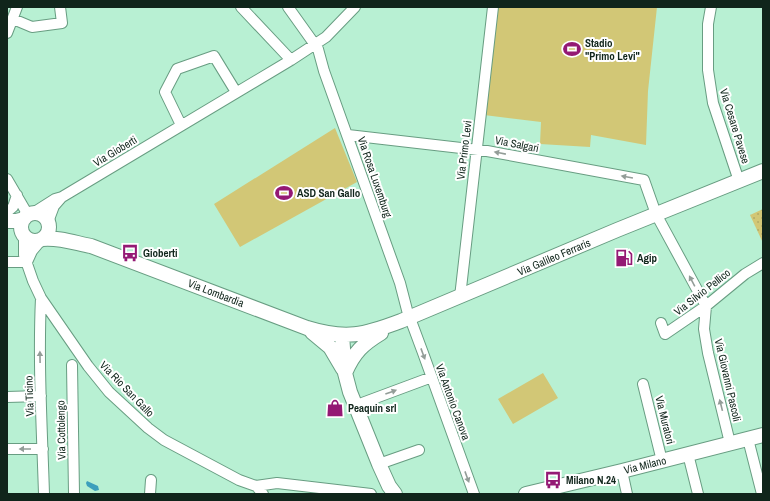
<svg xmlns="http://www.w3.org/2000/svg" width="770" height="501" font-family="'Archivo Narrow',sans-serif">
<defs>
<pattern id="green-dots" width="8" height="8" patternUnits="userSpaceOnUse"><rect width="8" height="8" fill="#d2c776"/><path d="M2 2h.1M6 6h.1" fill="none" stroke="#b3ab66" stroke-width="1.8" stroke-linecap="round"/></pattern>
</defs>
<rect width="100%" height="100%" fill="#b8f0d3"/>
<!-- green -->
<path fill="url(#green-dots)" d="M763 209V243L750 215Z"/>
<!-- pitch -->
<path fill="#d2c776" d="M496 7H657L648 91 646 145 591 135 590 147 540 144 541 122 484 115Z
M335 128 357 182 240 247 214 204Z
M543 373 558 398 513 424 498 399Z"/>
<!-- water -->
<path fill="#3d9fbc" d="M87 481 98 486 99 490 95 491 87 486 86 483Z"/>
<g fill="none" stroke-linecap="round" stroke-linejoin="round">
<!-- street casing -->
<g stroke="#689d82" stroke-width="12">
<path id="street" d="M241 7 291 60
M288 7 318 49 324 71 400 283 407 310 423 353 474 494
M711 7 708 24V70L713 103 739 181
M13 19 32 27 62 23 60 7
M7 33 17 7
M181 125 165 92 177 69 214 56 236 92
M348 135 487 151 644 180 656 214 706 306 704 329 708 353 730 443
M7 179 28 215
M7 212 13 207 17 195
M33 213 55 199 62 197 291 60 326 37 355 7
M48 222 54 206 61 198
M24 234V255L33 281 41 298 88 366 109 392 148 428 164 440 239 480 256 486 263 494
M7 262H27
M27 262 32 251 42 239
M460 297 493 7
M41 298C38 363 42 429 44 494
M661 323 665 334 706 306 745 274 763 263
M72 365 74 494
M643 384 662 461
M7 397 41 396
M354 406 432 377
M748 439 762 494
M7 449H43
M688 454 698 494
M379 464 419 450
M622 471 627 494
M256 486 277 483 371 494
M150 494 151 480"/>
</g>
<!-- secondary casing -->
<g stroke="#689d82" stroke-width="16">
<path id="secondary" d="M21 227a14 14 0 1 1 28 0a14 14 0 1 1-28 0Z
M7 221H16L24 219
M42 239C59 237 75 243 91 246L307 328C346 340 364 335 401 321L617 230 763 171
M312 332 330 347 343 369
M342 336 345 373 350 392 379 464 389 486 395 494
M345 373C354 352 363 344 381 333
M526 494 622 471 763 435"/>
</g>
<!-- street -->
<use href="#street" stroke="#fff" stroke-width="10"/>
<!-- secondary -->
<use href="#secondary" stroke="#fff" stroke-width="14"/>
</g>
<!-- one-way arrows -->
<defs><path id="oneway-solid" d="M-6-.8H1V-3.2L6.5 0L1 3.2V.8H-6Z"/></defs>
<g fill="#939d98">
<use href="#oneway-solid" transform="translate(500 153) rotate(-169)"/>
<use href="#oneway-solid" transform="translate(627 177) rotate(-170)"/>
<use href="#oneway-solid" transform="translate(692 281) rotate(-118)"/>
<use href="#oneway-solid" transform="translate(423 354) rotate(70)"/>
<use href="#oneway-solid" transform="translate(40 357) rotate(-91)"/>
<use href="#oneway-solid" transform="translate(391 392) rotate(-20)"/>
<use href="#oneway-solid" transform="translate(721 405) rotate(-104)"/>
<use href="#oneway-solid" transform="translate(25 449) rotate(180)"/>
<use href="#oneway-solid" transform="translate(467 477) rotate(70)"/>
</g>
<!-- icons -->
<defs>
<g id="stadium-bare" transform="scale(1.38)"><path d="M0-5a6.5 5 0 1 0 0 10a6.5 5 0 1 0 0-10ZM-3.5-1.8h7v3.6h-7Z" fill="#941974" stroke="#fff" stroke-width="2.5" paint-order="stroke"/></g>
<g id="bus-bare" transform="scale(1.38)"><path d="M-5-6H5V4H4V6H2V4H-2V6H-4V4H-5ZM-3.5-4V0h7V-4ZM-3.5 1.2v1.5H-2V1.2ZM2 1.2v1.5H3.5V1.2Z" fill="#941974" stroke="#fff" stroke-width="2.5" paint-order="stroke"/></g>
<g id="fuel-bare" transform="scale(1.38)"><path d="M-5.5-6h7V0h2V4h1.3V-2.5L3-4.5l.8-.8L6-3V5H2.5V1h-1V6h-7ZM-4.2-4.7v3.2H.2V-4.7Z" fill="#941974" stroke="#fff" stroke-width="2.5" paint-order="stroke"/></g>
<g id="shop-bare" transform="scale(1.38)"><path d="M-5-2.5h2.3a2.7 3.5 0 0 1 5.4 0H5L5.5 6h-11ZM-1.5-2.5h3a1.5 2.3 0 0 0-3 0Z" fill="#941974" stroke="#fff" stroke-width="2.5" paint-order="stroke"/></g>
</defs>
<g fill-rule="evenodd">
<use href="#stadium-bare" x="572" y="49"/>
<use href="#stadium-bare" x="284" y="193"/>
<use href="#bus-bare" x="130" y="253"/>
<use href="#fuel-bare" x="624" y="258"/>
<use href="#shop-bare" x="335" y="408"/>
<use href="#bus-bare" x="553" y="480"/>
</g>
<g text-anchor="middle" stroke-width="4" stroke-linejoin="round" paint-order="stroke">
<!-- poi labels -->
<g font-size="11" font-weight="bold" fill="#10251b" stroke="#fff" text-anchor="start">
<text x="585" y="47">Stadio<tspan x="585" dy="13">"Primo Levi"</tspan></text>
<text x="297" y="197">ASD San Gallo</text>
<text x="143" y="257">Gioberti</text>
<text x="637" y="262">Agip</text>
<text x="348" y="412">Peaquin srl</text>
<text x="566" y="484">Milano N.24</text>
</g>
<!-- street labels -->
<g font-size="11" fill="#10251b" stroke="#fff">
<text transform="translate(735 126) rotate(73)" y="4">Via Cesare Pavese</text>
<text transform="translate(517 144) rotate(11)" y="4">Via Salgari</text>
<text transform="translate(464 150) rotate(-83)" y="4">Via Primo Levi</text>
<text transform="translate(115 151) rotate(-31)" y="4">Via Gioberti</text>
<text transform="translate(375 177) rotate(71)" y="4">Via Rosa Luxemburg</text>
<text transform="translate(554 257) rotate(-23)" y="4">Via Galileo Ferraris</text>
<text transform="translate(702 292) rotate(-38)" y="4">Via Silvio Pellico</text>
<text transform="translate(216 293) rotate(21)" y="4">Via Lombardia</text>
<text transform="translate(728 380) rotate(77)" y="4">Via Giovanni Pascoli</text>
<text transform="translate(127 389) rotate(46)" y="4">Via Rio San Gallo</text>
<text transform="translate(29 396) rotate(-92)" y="4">Via Ticino</text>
<text transform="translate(453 402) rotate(70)" y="4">Via Antonio Canova</text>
<text transform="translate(665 420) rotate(76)" y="4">Via Muratori</text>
<text transform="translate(61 430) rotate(-91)" y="4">Via Cottolengo</text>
<text transform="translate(645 465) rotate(-14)" y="4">Via Milano</text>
</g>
</g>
<!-- border -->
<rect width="770" height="501" fill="none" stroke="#10251b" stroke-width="16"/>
</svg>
